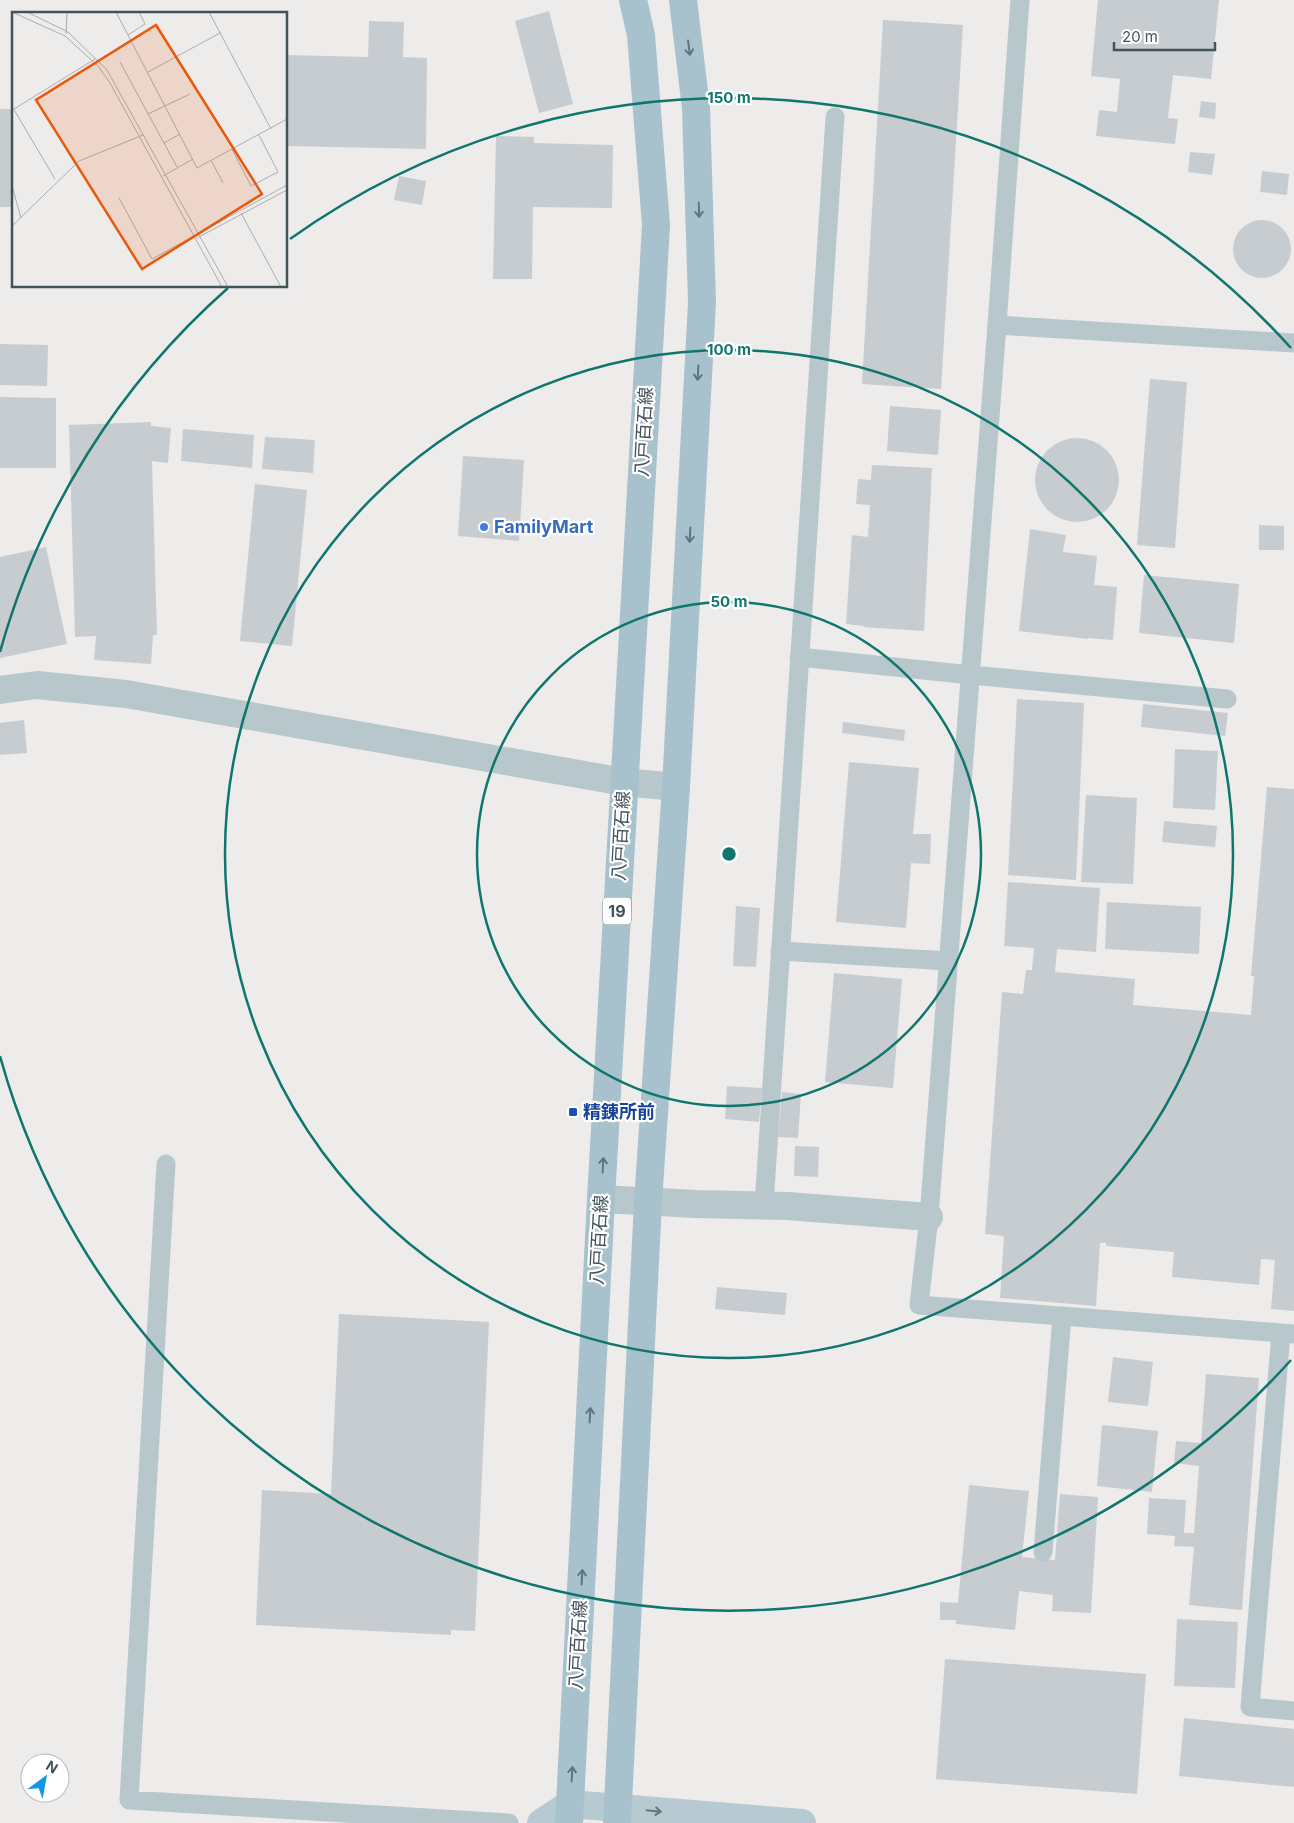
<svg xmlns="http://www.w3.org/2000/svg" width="1294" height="1823" font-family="Inter,'Noto Sans JP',sans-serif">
<rect width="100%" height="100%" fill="#eeebeb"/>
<!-- building -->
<path fill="#c7ccd1" d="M1098 0H1219L1211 79 1173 75 1168 118 1178 119 1175 144 1096 136 1099 110 1117 112 1120 79 1091 76Z
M549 11 573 104 539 113 515 21Z
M883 20 963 25 941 389 862 384Z
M369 21 404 22 403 57 427 58 426 149 286 146V55L368 57Z
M1201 101 1216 103 1215 119 1199 117Z
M0 109H14V207H0Z
M496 136 534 137V143L613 145 612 208 533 207 532 279H493Z
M1190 152 1215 154 1212 175 1188 172Z
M1262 171 1289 174 1287 195 1260 192Z
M399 176 426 181 422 205 394 200Z
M1233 249a29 29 0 1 1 58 0a29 29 0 1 1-58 0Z
M0 344 48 345 47 386 0 385Z
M1150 379 1187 382 1175 548 1137 545Z
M0 397 56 398V468H0Z
M890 406 941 410 938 455 887 451Z
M151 422V426L171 428 168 463 152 461 157 635H153L151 664 94 660 96 636 75 637 69 425Z
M183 429 254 435 252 468 181 461Z
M265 437 315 440 313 473 262 469Z
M1035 480a42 42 0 1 1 84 0a42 42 0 1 1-84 0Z
M463 456 524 460 519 541 458 536Z
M872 465 932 468 924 631 863 627 864 626 846 624 852 535 868 537 870 505 856 504 858 479 871 480Z
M255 484 307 490 292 646 240 641Z
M1259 525 1284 526V550H1259Z
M1030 529 1066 535 1063 552 1097 556 1094 585 1117 587 1113 640 1088 638V639L1019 631Z
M46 547 67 644 0 658V557Z
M1144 575 1239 584 1234 643 1139 633Z
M1017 699 1084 703 1076 880 1008 875Z
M1143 704 1228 713 1225 736 1141 727Z
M24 720 27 753 0 755V723Z
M843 722 905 730 904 741 842 733Z
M1175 749 1218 751 1215 810 1173 808Z
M849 762 919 768 913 834H931L930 864 911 863 906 928 836 922Z
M1267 787 1294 789V1311L1271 1309 1275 1260 1261 1259 1259 1285 1172 1277 1174 1252 1106 1246V1243H1100L1096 1306 1000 1298 1004 1236 985 1234 1002 992 1023 994 1026 970H1032L1034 948 1004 946 1008 882 1100 888 1096 952 1057 949 1055 972 1135 979 1133 1005 1251 1015 1254 976H1251Z
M1086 795 1137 798 1133 884 1081 882Z
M1164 821 1217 826 1215 847 1162 842Z
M1107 902 1201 907 1199 954 1105 949Z
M736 906 760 908 756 967 733 966Z
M834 973 902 979 893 1088 825 1082Z
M727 1086 762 1088 759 1122 725 1119Z
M782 1092 801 1094 798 1138 778 1137Z
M795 1146 819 1147 818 1177 794 1176Z
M717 1287 787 1293 785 1315 715 1309Z
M339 1314 489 1322 475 1631 451 1630V1635L256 1625 262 1490 331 1494Z
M1113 1357 1153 1362 1148 1406 1108 1402Z
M1206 1374 1259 1378 1242 1610 1189 1605 1194 1547 1174 1546 1175 1536 1147 1534 1149 1498 1186 1500 1184 1533H1194L1199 1466 1174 1463 1176 1441 1201 1443Z
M1102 1425 1158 1431 1152 1492 1097 1486Z
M969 1485 1029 1491 1022 1557 1055 1560 1060 1494 1098 1497 1091 1613 1052 1611 1053 1595 1019 1591 1015 1630 956 1624V1620H940V1602L958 1603Z
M1177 1619 1238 1622 1235 1688 1174 1686Z
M945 1659 1146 1674 1137 1794 936 1779Z
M1184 1718 1294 1729V1787L1179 1776Z"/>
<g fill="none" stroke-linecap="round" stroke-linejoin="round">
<!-- lane -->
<path stroke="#b8c7cc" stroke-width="19" d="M1020 0 997 325 929 1217 919 1305 1294 1334
M997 325 1294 343
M799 657 971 675 1227 699
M780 951 949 961
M166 1164 129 1800 509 1823
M764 1206 835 117
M1281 1333 1250 1707 1294 1711
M1043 1552 1062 1316"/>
<!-- street -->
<path stroke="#b8c7cc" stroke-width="28" d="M0 690 37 685 126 694 624 782 676 787
M601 1199 696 1204 787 1206 929 1217"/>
<!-- secondary -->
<path stroke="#b7c9d1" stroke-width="28" d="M541 1823 570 1804 802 1823"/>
<!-- primary -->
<path stroke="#a8c2cd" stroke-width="28" d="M569 1823 601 1199 656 225 641 35 633 0
M617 1823 648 1202 676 787 702 302 696 108 683 0"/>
</g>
<!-- one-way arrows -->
<defs><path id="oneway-shaft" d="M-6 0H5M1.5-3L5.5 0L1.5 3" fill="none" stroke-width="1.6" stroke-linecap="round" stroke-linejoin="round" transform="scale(1.25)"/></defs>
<g stroke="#61747c">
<use href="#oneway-shaft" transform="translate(689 48) rotate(83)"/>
<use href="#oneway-shaft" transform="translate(699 210) rotate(88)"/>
<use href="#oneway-shaft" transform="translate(698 373) rotate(93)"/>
<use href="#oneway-shaft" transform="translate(690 535) rotate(93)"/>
<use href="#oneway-shaft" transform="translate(603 1165) rotate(-87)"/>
<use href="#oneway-shaft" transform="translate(590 1415) rotate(-87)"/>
<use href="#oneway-shaft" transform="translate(582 1577) rotate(-87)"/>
<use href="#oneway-shaft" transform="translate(572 1774) rotate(-87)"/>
</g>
<use stroke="#66767d" href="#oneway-shaft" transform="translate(654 1811) rotate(6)"/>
<!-- distance rings -->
<g fill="none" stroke="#0f766e" stroke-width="2.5">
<circle cx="729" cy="854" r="252"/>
<circle cx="729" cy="854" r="504"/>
<path d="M1291 1360A756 756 0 0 1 0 1056M0 652A756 756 0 0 1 228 288M290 239A756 756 0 0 1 1291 348"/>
</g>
<!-- markers -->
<circle fill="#3f7fe0" stroke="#fff" stroke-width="2" cx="484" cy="527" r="5"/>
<rect fill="#1a4fb4" stroke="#fff" stroke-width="2" x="568" y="1107" width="10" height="10" rx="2.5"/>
<g text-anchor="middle" stroke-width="4.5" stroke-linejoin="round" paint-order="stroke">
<!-- shield labels -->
<rect fill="#fff" stroke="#7b878b" stroke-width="1" x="603" y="897.5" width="28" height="27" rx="4"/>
<g font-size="16" font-weight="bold" fill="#435359">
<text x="617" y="917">19</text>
</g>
<!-- street labels -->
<g font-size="18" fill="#435359" stroke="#fff">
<text transform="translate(644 432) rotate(-87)" y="6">八戸百石線</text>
<text transform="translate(621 836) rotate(-87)" y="6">八戸百石線</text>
<text transform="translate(599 1240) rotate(-87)" y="6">八戸百石線</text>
<text transform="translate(578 1645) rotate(-87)" y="6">八戸百石線</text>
</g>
<!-- shop labels -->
<g font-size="18" font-weight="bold" fill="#366cbe" stroke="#fff" text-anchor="start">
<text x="494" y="533">FamilyMart</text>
</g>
<!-- transit labels -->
<g font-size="18" font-weight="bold" fill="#164399" stroke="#fff" text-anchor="start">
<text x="583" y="1118">精錬所前</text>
</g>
</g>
<!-- overview -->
<g transform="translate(12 12)">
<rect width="275" height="275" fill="#eeebeb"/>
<path fill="none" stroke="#aaaeb1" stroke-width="1" d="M0 0 53 24 86 54 98 71 210 275M15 0 56 20 95 58 216 275M104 0 185 156 275 107M197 0 259 117M54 22 55 0M116 23 133 12 127 0M108 50 165 155M136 60 208 21M1 96 43 167M2 97 83 47M136 102 178 82M152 131 168 122M220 137 239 174 266 160 247 123M199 148 211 171M151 164 181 147M0 174 9 206M107 186 140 247 275 173M229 201 269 275M0 214 67 149 131 123M185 226 275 178"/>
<path fill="#e8590c" fill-opacity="0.15" stroke="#e8590c" stroke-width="2.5" d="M144 13 250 182 130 257 24 88Z"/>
<rect width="275" height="275" fill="none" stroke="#435359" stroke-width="2.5"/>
</g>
<circle cx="729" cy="854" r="8" fill="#0f766e" stroke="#fff" stroke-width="2.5"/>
<g font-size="15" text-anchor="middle" font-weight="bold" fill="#0f766e" stroke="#fff" stroke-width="4.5" stroke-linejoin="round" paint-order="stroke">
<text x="729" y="103">150 m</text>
<text x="729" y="355">100 m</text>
<text x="729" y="607">50 m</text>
</g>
<!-- north arrow -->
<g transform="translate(45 1778) rotate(32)"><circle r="24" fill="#ffffff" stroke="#b4babd"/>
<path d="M0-4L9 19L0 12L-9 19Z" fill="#0f98e4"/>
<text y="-8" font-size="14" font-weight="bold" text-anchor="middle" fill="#435359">N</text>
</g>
<!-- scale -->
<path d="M1114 42v8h101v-8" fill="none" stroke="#435359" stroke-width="2.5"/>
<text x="1122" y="42" font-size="15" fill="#435359" stroke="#ffffff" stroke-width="4" paint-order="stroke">20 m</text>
</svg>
